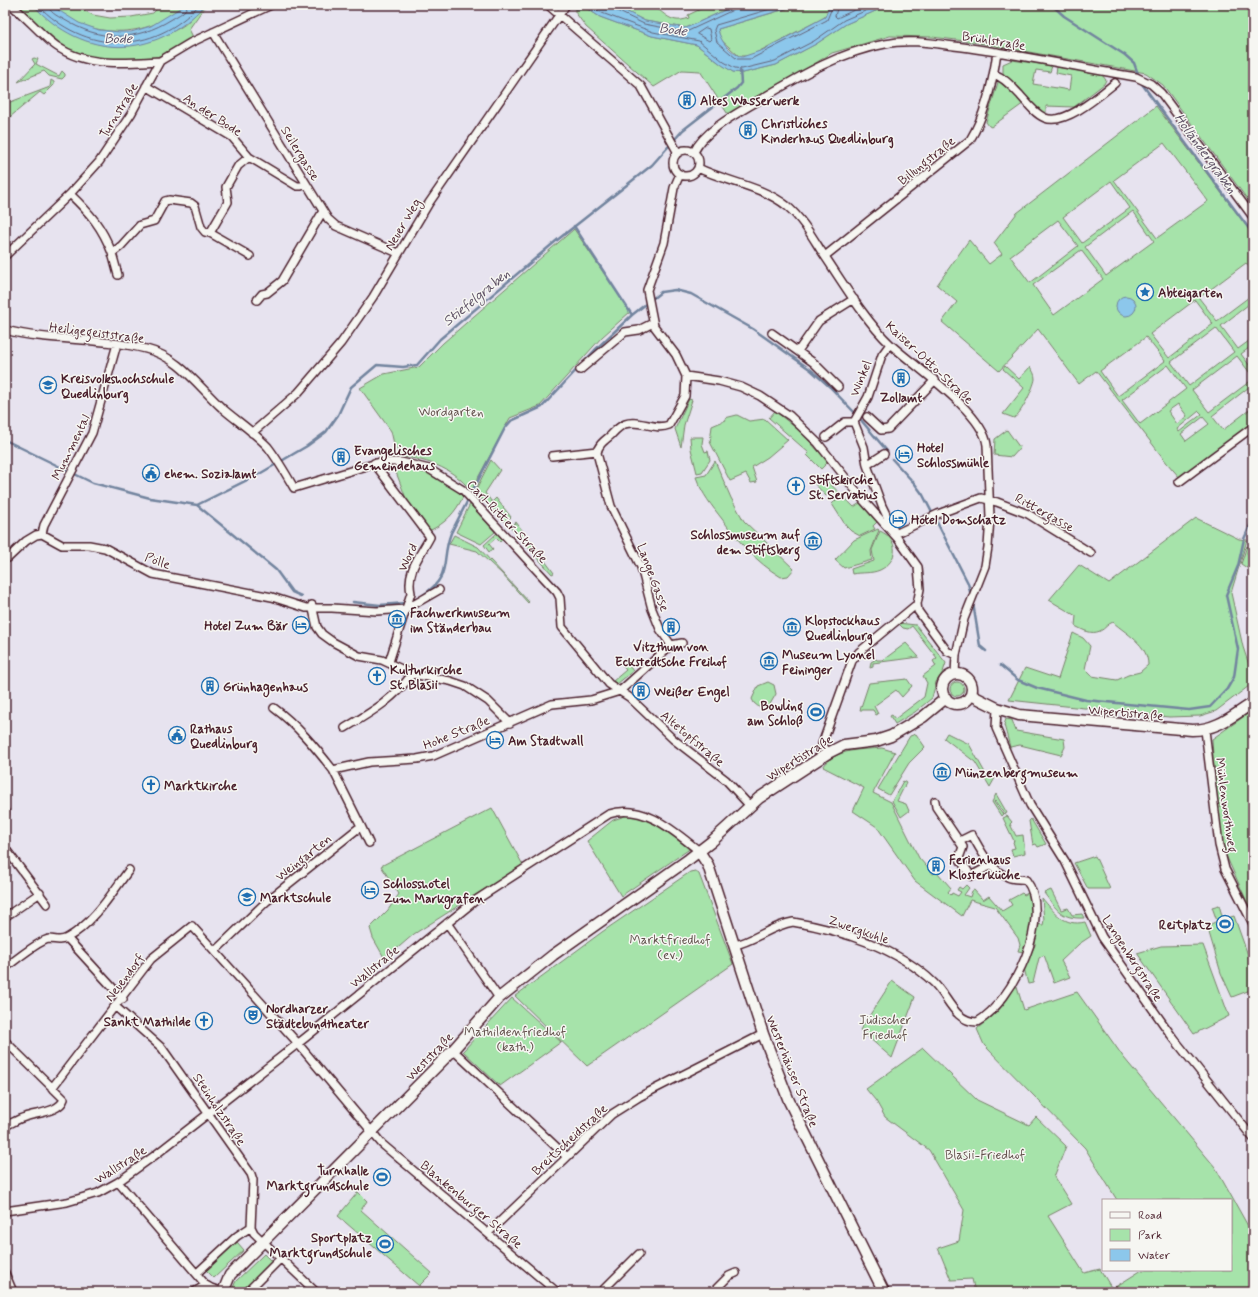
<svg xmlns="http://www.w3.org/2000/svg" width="1258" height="1297" font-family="Mynerve,sans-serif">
<rect width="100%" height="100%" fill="#e7e3ef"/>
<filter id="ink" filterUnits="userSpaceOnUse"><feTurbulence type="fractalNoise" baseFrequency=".025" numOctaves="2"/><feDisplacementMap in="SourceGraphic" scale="8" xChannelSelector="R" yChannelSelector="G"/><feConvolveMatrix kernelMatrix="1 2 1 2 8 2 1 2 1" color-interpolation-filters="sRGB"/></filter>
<g filter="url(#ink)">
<!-- green -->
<path fill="#a6e3aa" stroke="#78816a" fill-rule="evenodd" d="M18 5H33C78 50 126 59 181 27 191 22 197 8 206 5L189 29 193 37C182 43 168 54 156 57 132 63 87 60 66 47 48 35 34 19 18 5Z
M50 5H74L93 15 110 18 131 17 153 13 161 5H185C147 40 89 40 50 5Z
M614 5C624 5 639 2 649 5 664 9 668 26 689 18L688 15 709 5H736L686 28 645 21Z
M799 5H830L825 17 750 56H739L720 39 718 29Z
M889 5H1253V207L1163 85 1146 73 973 42 932 37 890 36 832 53 729 116 700 71 682 70 654 87 586 27 575 12V9L586 8 600 17 652 36 697 45 718 62 733 72 743 73 776 65 816 44 846 24Z
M34 58 38 59 36 64 59 76 62 71 65 74V76L62 79 49 76 44 71 18 82 35 64 32 59Z
M1012 60 1052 66 1050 72 1036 70 1033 84 1069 90 1071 76 1056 73 1057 67 1102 75 1106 80 1104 84 1074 107 1046 106V114L1037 110 1003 73V64Z
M999 79 1024 103 991 127 989 126 986 122Z
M51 80 54 82V85L44 95 40 92 10 117 5 112V104L50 87Z
M1156 106 1253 235V271L1246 263 1199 298 1217 321 1253 294V301L1221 326 1238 349 1253 338V345L1241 354 1253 370V377L1237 356 1192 390 1209 412 1253 379V384L1212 416 1223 430 1253 407V423L1180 478 1167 463 1096 371 1079 384 1038 329 999 371 942 322 957 302 937 285 969 240 989 264 1002 254 994 243 1017 213ZM1164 143 1208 201 1157 238 1114 180ZM1111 181 1130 208 1082 243 1063 217ZM1133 211 1154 241 1106 276 1085 247ZM1058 220 1078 246 1030 283 1010 256ZM1081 250 1103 279 1054 315 1033 285ZM1195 300 1213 324 1169 358 1150 334ZM1216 328 1234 352 1189 386 1171 362ZM1146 337 1165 361 1118 396 1100 371ZM1168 365 1186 389 1140 424 1122 400ZM1178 404 1187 416 1177 424 1168 411ZM1199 411 1202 414 1179 432 1177 429ZM1203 417 1209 424 1186 441 1181 434Z
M574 229 630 312 602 337 540 406 510 418 471 491C453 467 423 458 394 456L399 451 395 448 391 431 360 388 384 374 419 367 443 343Z
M1005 366 1019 379 1030 367C1033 371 1035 374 1035 379 1034 387 1021 414 1014 418L1003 414 1024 388 1003 369Z
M689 399 692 400 684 425 681 447 675 429Z
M775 411 802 433 828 462 821 469 807 455 809 453 769 418Z
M737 415 749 421 765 419 788 440 768 457 752 467 757 482 751 483 746 474 730 481 710 442 712 426 726 420 725 418Z
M1007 430 1020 448 1012 457 994 455 995 439Z
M690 437H703L702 444 705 452 708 451 710 460 702 472 697 473 691 449Z
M491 460 500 470 485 493 492 502 496 498 511 517 505 522 489 505 474 493Z
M715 461 731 498 744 521 794 569 788 576 781 577C756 562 739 542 722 519 712 506 702 494 696 477L706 475Z
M394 467C420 466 446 478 463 497 455 513 446 523 429 531L407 501Z
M821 475 854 507 860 503 877 522 873 526 875 529 860 536 851 531 846 526 832 504 837 499 831 492 826 496 813 482Z
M470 504 495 532 481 544 456 532Z
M1196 518 1239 539 1247 540 1231 593 1243 647 1253 677V683L1216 711 1200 716 1169 717 1009 700 1025 668 1058 679 1073 633 1083 638 1090 646 1085 669 1092 676 1117 680 1128 675 1140 672 1148 665C1148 644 1126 634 1113 622 1107 624 1105 629 1100 631 1091 635 1083 630 1075 626L1076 616 1049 600 1079 565 1109 584Z
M516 522 554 573 552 574 510 527Z
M878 529 879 530 871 551 872 560 844 568 835 560 854 540Z
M880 531C899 539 899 561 880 570 871 574 861 572 852 574L851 569 874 561 872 550Z
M497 533 503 539 500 542 496 538 489 544 493 549 489 552 484 545Z
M454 535 478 547 529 602 528 603 501 573 477 551 449 544Z
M1247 546 1250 549 1247 553 1253 559V562L1247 568 1241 564Z
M898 623 916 625 946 663 943 672 936 682 932 698 915 712 895 724 890 716 892 715 895 719 924 697 927 683 923 676 936 666 933 661 937 658 912 626 908 629 903 628Z
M906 643 919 657 873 663V667L870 668 871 662 876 659 877 660H883Z
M626 662 633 671 617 684 613 681 626 670 622 665Z
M907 679 912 686 902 697 896 690 874 706 878 714 876 715 873 710H860L869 683Z
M768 682 774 685 776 694 769 706 760 708 754 703 752 699 758 686Z
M950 689a7 7 0 1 1 14 0a7 7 0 1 1-14 0Z
M1253 710V915L1224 851 1217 821 1212 739Z
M1006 719 1012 720 1016 731 1064 739 1065 747 1061 755 1020 745 1010 747 1004 725Z
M947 733 969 744 988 778H995L990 787 975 762 944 738Z
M916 734 925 747 909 763 889 795 878 789 910 736Z
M882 748 895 752 873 793 891 802 919 858 933 874 937 872 951 888 948 892 951 895 952 893 958 896 961 892 957 890 959 887 962 889 966 885 969 888 964 895 970 897 972 891 974 890 983 900 989 896 1002 911 1012 905 1009 900 1022 893 1024 895 1028 893C1035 914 1030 931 1024 952L1018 951 1020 945 1018 938 995 907 970 900 962 916 915 881 877 827 853 811 864 788 823 767C836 748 862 750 882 748Z
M903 781 906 783 897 801 906 804 909 811 901 817 892 801Z
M996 794 1007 813 1005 814 995 801 994 802 1003 814 1001 816 992 802Z
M492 808 523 865 414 934 385 959 373 938 370 928 388 910 399 894 381 866Z
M628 815C655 820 670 831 691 848L621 896 587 841 613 820Z
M1007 816 1012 822 1010 824 1016 836 1023 835 1025 853 1013 856 1011 849 1015 848 1013 842 1014 841 1003 818Z
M1031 819 1046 844 1038 847 1036 844 1033 845 1029 821Z
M1095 856 1110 889H1088L1074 863Z
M695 871 699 874 733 964 587 1066 515 996 602 932 690 872Z
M1051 890 1061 910 1068 908 1072 915 1082 914 1084 918C1061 919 1057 910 1044 893Z
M1042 898C1054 912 1064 927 1085 922L1091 936 1079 944 1061 961 1070 977 1054 983 1044 955 1039 958 1033 983 1028 984 1024 968 1035 945 1037 924 1043 925 1044 920Z
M1219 905 1223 919 1234 916 1253 969V989L1232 997 1221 973 1207 926 1217 921 1212 907Z
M1203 945 1229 1016 1194 1034 1137 953 1161 946Z
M892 981 915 997 892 1058 860 1030Z
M1016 984 1024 1010 1077 992 1124 1058 1215 1167 1253 1235V1292H975L972 1279 951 1280 938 1248 959 1241 964 1210 929 1150 885 1117 876 1101 866 1089 923 1048 977 1100 1029 1125 1036 1117 1066 1146 1054 1177 1071 1204 1048 1216 1084 1273 1100 1269 1112 1289 1142 1270H1231V1200H1117L1085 1148 984 1045 977 1029 997 1011Z
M512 998 561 1042 500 1086 463 1051Z
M358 1192 367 1201 361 1210 432 1273 419 1286 338 1216Z
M237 1242 244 1250 214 1278 206 1270Z
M264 1254 272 1262 244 1290 245 1292H231L236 1281Z"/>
<!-- water -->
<path fill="#8cc7eb" stroke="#72849e" d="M33 5H50L79 23 99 30 120 32H131L151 26 185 5H205C154 61 84 60 33 5Z
M578 5H614L645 21 686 28 736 5H798L718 29C720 41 730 53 742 57L763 50 825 17 830 5H889L846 24 816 44 776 65 743 73 733 72 722 65 697 45 652 36 600 17 586 8 575 9Z
M1116 306a10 10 0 1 1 20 0a10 10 0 1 1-20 0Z"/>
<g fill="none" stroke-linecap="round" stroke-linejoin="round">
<!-- shore -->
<path stroke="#646278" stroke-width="1" d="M38 5C84 54 153 56 199 5
M48 5C49 12 57 16 63 19 101 42 135 42 172 19 178 15 187 12 187 5
M588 5 602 13 653 32 699 41 724 62 735 68 742 69 775 61 814 41 844 20 879 5
M613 5 615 10 644 24 686 32 733 10 735 5
M784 5 716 25 714 30 717 42 737 59H751L827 20 833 5
M838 5 835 16 837 18 865 5
M706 28 709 29 711 39 709 41 697 34Z"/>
<!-- stream -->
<path stroke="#72849e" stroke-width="2.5" d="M1052 5 1064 16 1125 55 1134 63 1138 74
M1142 84 1253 234
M574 226 632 315
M5 440 93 483 150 498 197 505 276 570 292 592 301 596
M892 459 915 484 923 495 968 583 971 596
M197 505 261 473 307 446 326 432 338 415 351 387 377 365 403 367 417 365 440 339 556 241 652 165 683 130 737 88 741 83 740 70
M423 595C453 575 440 561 451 533L505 428 511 421 542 407 595 350 632 315 661 292 675 290 691 294 753 329 811 370 830 387 855 413 887 451
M353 602 380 605 406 603
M973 603 980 646 986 651
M1000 665 1018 680 1037 688 1086 700 1189 710 1210 707 1227 689 1234 677 1238 649 1226 595 1238 566 1244 539 1253 519"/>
<!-- street casing -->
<g stroke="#4a1f2b" stroke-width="10">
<path id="street" d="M11 5C25 16 37 30 51 42 82 68 123 63 160 61
M548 5 641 86 678 153
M213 32 328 219 336 226 398 253
M994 74C1005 78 1012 87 1020 95 1027 103 1035 114 1045 118 1065 126 1100 95 1115 83
M146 86 232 137 249 157 297 186H301L306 184
M673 163a13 13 0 1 1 26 0a13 13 0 1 1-26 0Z
M694 152C705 129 740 112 761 99 800 76 840 52 885 44 907 39 932 43 954 46 1015 53 1075 67 1136 77L1151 84 1161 93 1253 217
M698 168C727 182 762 186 787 206 801 218 810 233 820 249 840 278 865 321 890 344 914 366 983 412 987 445L990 517 988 547 985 566 964 619 956 655 955 674
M70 194C90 213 102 227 112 253L121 246 140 225 154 221 165 201 169 200 191 203 195 206 201 227 205 232 210 233 228 202 226 187 238 166 249 157
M210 233 250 256
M112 253 118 275
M5 256 70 194 99 162 131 114 160 61 190 43 271 5
M825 256 970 140C986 114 993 81 997 52
M257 300 262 294 267 293 282 281 323 211
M5 330C51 342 100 337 146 349 179 357 198 386 222 408 237 421 254 432 268 447 278 460 286 474 294 488L380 462H401L429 469 463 490 557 592 560 598 562 627 609 684 629 697 673 739 726 780 749 805
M772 333 814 363 838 387
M798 351 819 321 854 299
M580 370 625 332 639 330 653 323
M686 376 719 381 741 387 760 396 790 416 818 443 864 501 898 539
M867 417 881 430 888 429 935 380
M854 422 864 447 867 465 882 506 898 539 918 567 920 589 917 604 918 611 947 651 956 655
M854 422 868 397 882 355 890 344
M252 433 298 393 341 343 373 297 429 203 566 5
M826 437 845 422H854
M552 456 597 451
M374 463 430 537C420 556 406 571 411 593L389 662
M867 465 884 454
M1179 482 1253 427
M42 534 44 525 92 433 117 344
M895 534 938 514 981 498 997 502 1028 514 1091 553
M8 558 26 541 36 535 42 534 62 545H89L105 548 153 574 272 597 306 608H332L377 611 406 609 439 590
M312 605 317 627 322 634 333 642 359 656 382 660 412 674 450 681 465 686 488 701 510 723
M671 645 660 629 652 609 641 567 611 506 597 453C598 445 604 441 610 436 614 432 619 426 625 424 639 419 655 431 669 425L685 396 686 376 676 355 654 326 647 290 664 243 674 188 680 174
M671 645 682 643
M620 691 671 645
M274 708C297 725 315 747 333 770L369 762 417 759 433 756 552 704 591 700 620 691
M997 708 996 728 1030 805 1065 861 1102 937 1171 1035 1253 1138
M345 728C373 711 393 700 412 674
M1205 730 1219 845 1225 869 1253 924
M828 753 822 744 852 661 859 652 917 604
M935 801 936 807 963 847 959 858 971 876 991 865
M5 812V814
M361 826 369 843
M5 848 47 904
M5 917 40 893
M447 923 499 998
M67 938 123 999
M735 945C755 941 772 925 793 922 841 930 898 948 934 983 949 998 954 1021 977 1022 1013 1002 1054 916 1026 880 1020 878 1014 880 1008 877 990 870 981 851 972 835L960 841
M215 951 267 901 361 826 333 770
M5 968C14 961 40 940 49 939 56 939 60 942 67 938 94 923 111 894 129 870
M116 1007 162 1048 251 1174 253 1180 251 1227 254 1233 316 1292
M5 1041 64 1099C60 1112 36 1113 25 1117 18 1119 12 1123 5 1126
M453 1050 566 1156
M52 1088 151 959 192 926 295 1040 382 1144 557 1292
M118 1182 206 1285 211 1288 223 1292
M5 1211 67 1202 98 1193 118 1182 154 1156 305 1038 476 900 609 814C644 803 674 831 699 851
M488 1233 612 1114 639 1097 763 1034
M5 1273 13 1292
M197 1273 237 1236 251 1227
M194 1292 206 1285
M247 1292 280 1259
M601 1292 639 1254
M713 1292 729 1276 736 1273"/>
</g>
<!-- secondary casing -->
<g stroke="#4a1f2b" stroke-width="13">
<path id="secondary" d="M942 689a15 15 0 1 1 30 0a15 15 0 1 1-30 0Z
M971 695 997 708 1019 715 1192 730C1217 730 1232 716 1253 703
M699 851 708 865 763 1034 789 1101 884 1292
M223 1292 230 1275 453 1050 499 998 553 955 689 859 711 842 759 798 828 753 844 745 876 741 891 736 923 717 946 698"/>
</g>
<!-- street -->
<use href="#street" stroke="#f6f6f2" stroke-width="7"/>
<!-- secondary -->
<use href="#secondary" stroke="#f6f6f2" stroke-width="10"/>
</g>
</g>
<!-- icons -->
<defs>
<g id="building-ring" transform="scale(0.9)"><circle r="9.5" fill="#f6f6f2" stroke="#1f6fb2" stroke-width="1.5"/><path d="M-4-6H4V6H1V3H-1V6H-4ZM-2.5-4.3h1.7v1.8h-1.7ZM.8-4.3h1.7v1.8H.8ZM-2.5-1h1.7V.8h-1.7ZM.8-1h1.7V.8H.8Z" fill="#1f6fb2"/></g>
<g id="sight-ring" transform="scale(0.9)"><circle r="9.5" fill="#f6f6f2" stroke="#1f6fb2" stroke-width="1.5"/><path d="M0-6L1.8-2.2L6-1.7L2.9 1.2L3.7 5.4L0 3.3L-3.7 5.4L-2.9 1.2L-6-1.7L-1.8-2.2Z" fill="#1f6fb2"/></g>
<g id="university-ring" transform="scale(0.9)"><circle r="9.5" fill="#f6f6f2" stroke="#1f6fb2" stroke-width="1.5"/><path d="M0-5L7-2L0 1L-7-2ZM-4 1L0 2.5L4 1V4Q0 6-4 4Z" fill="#1f6fb2"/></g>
<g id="hotel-ring" transform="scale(0.9)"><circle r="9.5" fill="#f6f6f2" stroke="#1f6fb2" stroke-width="1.5"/><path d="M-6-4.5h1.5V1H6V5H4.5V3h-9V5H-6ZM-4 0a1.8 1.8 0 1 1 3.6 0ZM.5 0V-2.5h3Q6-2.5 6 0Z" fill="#1f6fb2"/></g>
<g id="civic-ring" transform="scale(0.9)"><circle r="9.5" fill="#f6f6f2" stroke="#1f6fb2" stroke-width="1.5"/><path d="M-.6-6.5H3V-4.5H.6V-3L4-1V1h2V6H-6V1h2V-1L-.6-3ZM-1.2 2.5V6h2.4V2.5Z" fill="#1f6fb2"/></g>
<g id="church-ring" transform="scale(0.9)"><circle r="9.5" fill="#f6f6f2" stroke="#1f6fb2" stroke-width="1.5"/><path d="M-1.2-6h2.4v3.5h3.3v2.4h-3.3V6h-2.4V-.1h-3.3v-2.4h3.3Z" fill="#1f6fb2"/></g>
<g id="museum-ring" transform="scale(0.9)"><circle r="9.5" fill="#f6f6f2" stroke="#1f6fb2" stroke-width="1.5"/><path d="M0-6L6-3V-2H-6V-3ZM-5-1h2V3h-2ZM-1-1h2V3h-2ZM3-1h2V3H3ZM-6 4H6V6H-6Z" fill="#1f6fb2"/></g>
<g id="stadium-ring" transform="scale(0.9)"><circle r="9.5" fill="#f6f6f2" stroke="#1f6fb2" stroke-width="1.5"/><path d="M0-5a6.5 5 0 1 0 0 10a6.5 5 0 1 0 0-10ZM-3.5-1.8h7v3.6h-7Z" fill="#1f6fb2"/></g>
<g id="school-ring" transform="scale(0.9)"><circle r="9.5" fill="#f6f6f2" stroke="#1f6fb2" stroke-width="1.5"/><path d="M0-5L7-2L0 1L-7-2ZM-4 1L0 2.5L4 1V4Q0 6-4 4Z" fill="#1f6fb2"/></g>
<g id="theatre-ring" transform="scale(0.9)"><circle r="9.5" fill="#f6f6f2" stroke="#1f6fb2" stroke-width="1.5"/><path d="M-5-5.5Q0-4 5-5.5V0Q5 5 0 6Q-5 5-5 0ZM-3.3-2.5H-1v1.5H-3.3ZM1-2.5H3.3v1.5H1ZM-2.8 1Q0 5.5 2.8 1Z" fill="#1f6fb2"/></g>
</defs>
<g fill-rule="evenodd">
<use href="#building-ring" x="687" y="100"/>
<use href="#building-ring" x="748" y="130"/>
<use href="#sight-ring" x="1145" y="292"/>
<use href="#building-ring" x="901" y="378"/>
<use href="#university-ring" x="48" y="385"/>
<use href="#hotel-ring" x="904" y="454"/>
<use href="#building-ring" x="341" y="457"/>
<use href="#civic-ring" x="151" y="473"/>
<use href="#church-ring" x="796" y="486"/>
<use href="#hotel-ring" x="898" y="519"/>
<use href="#museum-ring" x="813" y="541"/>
<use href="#museum-ring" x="397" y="619"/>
<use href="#hotel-ring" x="301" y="625"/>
<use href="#building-ring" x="671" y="627"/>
<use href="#museum-ring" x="792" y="627"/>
<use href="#museum-ring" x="769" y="661"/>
<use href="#church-ring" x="377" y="676"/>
<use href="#building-ring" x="210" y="686"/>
<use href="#building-ring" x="641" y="691"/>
<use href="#stadium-ring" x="816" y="712"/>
<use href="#civic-ring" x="177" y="735"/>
<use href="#hotel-ring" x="495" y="740"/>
<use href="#museum-ring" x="942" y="772"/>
<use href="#church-ring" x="151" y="785"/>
<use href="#building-ring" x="936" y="866"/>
<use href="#hotel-ring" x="370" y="890"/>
<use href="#school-ring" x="247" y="897"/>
<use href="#stadium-ring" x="1225" y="924"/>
<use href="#theatre-ring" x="253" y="1015"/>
<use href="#church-ring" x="204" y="1021"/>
<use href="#stadium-ring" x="382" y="1177"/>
<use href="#stadium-ring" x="385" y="1244"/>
</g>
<g text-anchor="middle" stroke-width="3" stroke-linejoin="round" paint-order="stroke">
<!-- street labels -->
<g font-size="13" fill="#4a1f2b" stroke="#f6f6f2">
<text transform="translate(994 40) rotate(9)" y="5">Brühlstraße</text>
<text transform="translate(118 110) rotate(-59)" y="5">Turnstraße</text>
<text transform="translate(213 114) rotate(33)" y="5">An der Bode</text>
<text transform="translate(301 153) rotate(58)" y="5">Seilergasse</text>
<text transform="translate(926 160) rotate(-39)" y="5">Billungstraße</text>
<text transform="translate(402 224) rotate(-59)" y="5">Neuer Weg</text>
<text transform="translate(97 332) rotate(7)" y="5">Heiligegeiststraße</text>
<text transform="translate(930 362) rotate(43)" y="5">Kaiser-Otto-Straße</text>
<text transform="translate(860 378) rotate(-68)" y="5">Winkel</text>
<text transform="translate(70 447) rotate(-64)" y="5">Mummental</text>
<text transform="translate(1045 512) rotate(29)" y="5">Rittergasse</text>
<text transform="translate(508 521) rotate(46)" y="5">Carl-Ritter-Straße</text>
<text transform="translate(407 557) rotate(-65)" y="5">Word</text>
<text transform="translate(158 560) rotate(20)" y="5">Pölle</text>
<text transform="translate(654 577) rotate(70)" y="5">Lange Gasse</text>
<text transform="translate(1126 712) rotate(5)" y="5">Wipertistraße</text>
<text transform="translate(456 732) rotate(-22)" y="5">Hohe Straße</text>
<text transform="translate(693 738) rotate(40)" y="5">Altetopfstraße</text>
<text transform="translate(799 757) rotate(-32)" y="5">Wipertistraße</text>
<text transform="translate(1227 805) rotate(82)" y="5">Mühlenworthweg</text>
<text transform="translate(303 857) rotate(-38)" y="5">Weingarten</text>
<text transform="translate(859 929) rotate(19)" y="5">Zwergkuhle</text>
<text transform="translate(1133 958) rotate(57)" y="5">Langenbergstraße</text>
<text transform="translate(374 966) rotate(-39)" y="5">Wallstraße</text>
<text transform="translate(124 977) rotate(-53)" y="5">Neuendorf</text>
<text transform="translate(429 1056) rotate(-46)" y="5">Weststraße</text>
<text transform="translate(793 1071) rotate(68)" y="5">Westerhäuser Straße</text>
<text transform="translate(220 1109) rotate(56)" y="5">Steinholzstraße</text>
<text transform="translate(569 1139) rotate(-43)" y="5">Breitscheidstraße</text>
<text transform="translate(120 1164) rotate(-33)" y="5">Wallstraße</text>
<text transform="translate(472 1204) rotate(40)" y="5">Blankenburger Straße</text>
</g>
<!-- poi labels -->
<g font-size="13" font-weight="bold" fill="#4a1f2b" stroke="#f6f6f2" text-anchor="start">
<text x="700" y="105">Altes Wasserwerk</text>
<text x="761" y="128">Christliches<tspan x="761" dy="15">Kinderhaus Quedlinburg</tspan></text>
<text x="1158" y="297">Abteigarten</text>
<text x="61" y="383">Kreisvolkshochschule<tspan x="61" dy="15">Quedlinburg</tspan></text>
<text x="901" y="402" text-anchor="middle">Zollamt</text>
<text x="917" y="452">Hotel<tspan x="917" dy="15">Schlossmühle</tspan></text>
<text x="354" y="455">Evangelisches<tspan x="354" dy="15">Gemeindehaus</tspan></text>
<text x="164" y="478">ehem. Sozialamt</text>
<text x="809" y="484">Stiftskirche<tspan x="809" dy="15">St. Servatius</tspan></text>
<text x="911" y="524">Hotel Domschatz</text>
<text x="800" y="539" text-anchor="end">Schlossmuseum auf<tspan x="800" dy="15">dem Stiftsberg</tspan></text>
<text x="410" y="617">Fachwerkmuseum<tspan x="410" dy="15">im Ständerbau</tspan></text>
<text x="805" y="625">Klopstockhaus<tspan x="805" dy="15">Quedlinburg</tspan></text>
<text x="288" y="630" text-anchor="end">Hotel Zum Bär</text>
<text x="671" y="651" text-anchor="middle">Vitzthum von<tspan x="671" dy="15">Eckstedtsche Freihof</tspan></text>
<text x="782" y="659">Museum Lyonel<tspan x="782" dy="15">Feininger</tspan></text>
<text x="390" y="674">Kulturkirche<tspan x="390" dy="15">St. Blasii</tspan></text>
<text x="223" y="691">Grünhagenhaus</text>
<text x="654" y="696">Weißer Engel</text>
<text x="803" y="710" text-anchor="end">Bowling<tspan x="803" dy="15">am Schloß</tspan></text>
<text x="190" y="733">Rathaus<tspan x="190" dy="15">Quedlinburg</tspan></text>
<text x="508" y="745">Am Stadtwall</text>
<text x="955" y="777">Münzenbergmuseum</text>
<text x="164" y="790">Marktkirche</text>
<text x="949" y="864">Ferienhaus<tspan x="949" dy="15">Klosterküche</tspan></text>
<text x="383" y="888">Schlosshotel<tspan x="383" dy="15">Zum Markgrafen</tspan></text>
<text x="260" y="902">Marktschule</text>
<text x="1212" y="929" text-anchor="end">Reitplatz</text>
<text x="266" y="1013">Nordharzer<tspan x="266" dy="15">Städtebundtheater</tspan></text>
<text x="191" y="1026" text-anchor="end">Sankt Mathilde</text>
<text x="369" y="1175" text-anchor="end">Turnhalle<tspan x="369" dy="15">Marktgrundschule</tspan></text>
<text x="372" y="1242" text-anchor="end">Sportplatz<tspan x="372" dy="15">Marktgrundschule</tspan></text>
</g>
<!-- park labels -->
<g font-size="13" fill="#61504b" stroke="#f6f6f2">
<text x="451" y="416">Wordgarten</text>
<text x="670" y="944">Marktfriedhof<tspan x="670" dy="15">(ev.)</tspan></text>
<text x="885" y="1024">Jüdischer<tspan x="885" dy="15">Friedhof</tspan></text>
<text x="515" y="1036">Mathildenfriedhof<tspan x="515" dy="15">(kath.)</tspan></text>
<text x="985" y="1159">Blasii-Friedhof</text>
</g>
<!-- water labels -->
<g font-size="14" font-style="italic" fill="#5e5165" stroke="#f6f6f2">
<text transform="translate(673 29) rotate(7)" y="5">Bode</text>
<text x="118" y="43">Bode</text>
<text transform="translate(1206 153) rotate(54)" y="5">Holländergraben</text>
<text transform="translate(476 297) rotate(-39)" y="5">Stiefelgraben</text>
</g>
</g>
<!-- margin -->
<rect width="1258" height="1297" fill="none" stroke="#f6f6f2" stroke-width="20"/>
<rect x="10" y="10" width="1238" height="1277" fill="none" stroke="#4a1f2b" stroke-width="1.5" filter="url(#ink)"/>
<!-- legend -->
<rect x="1102" y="1199" width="130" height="72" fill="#f6f6f2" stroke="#b1a0a2"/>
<rect x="1110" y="1212" width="20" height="6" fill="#f6f6f2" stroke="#b1a0a2"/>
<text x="1138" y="1219" font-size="12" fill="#4a1f2b">Road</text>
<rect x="1110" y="1229" width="20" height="12" fill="#a6e3aa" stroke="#b1a0a2"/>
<text x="1138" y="1239" font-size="12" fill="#4a1f2b">Park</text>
<rect x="1110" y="1249" width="20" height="12" fill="#8cc7eb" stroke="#b1a0a2"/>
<text x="1138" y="1259" font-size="12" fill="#4a1f2b">Water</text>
</svg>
